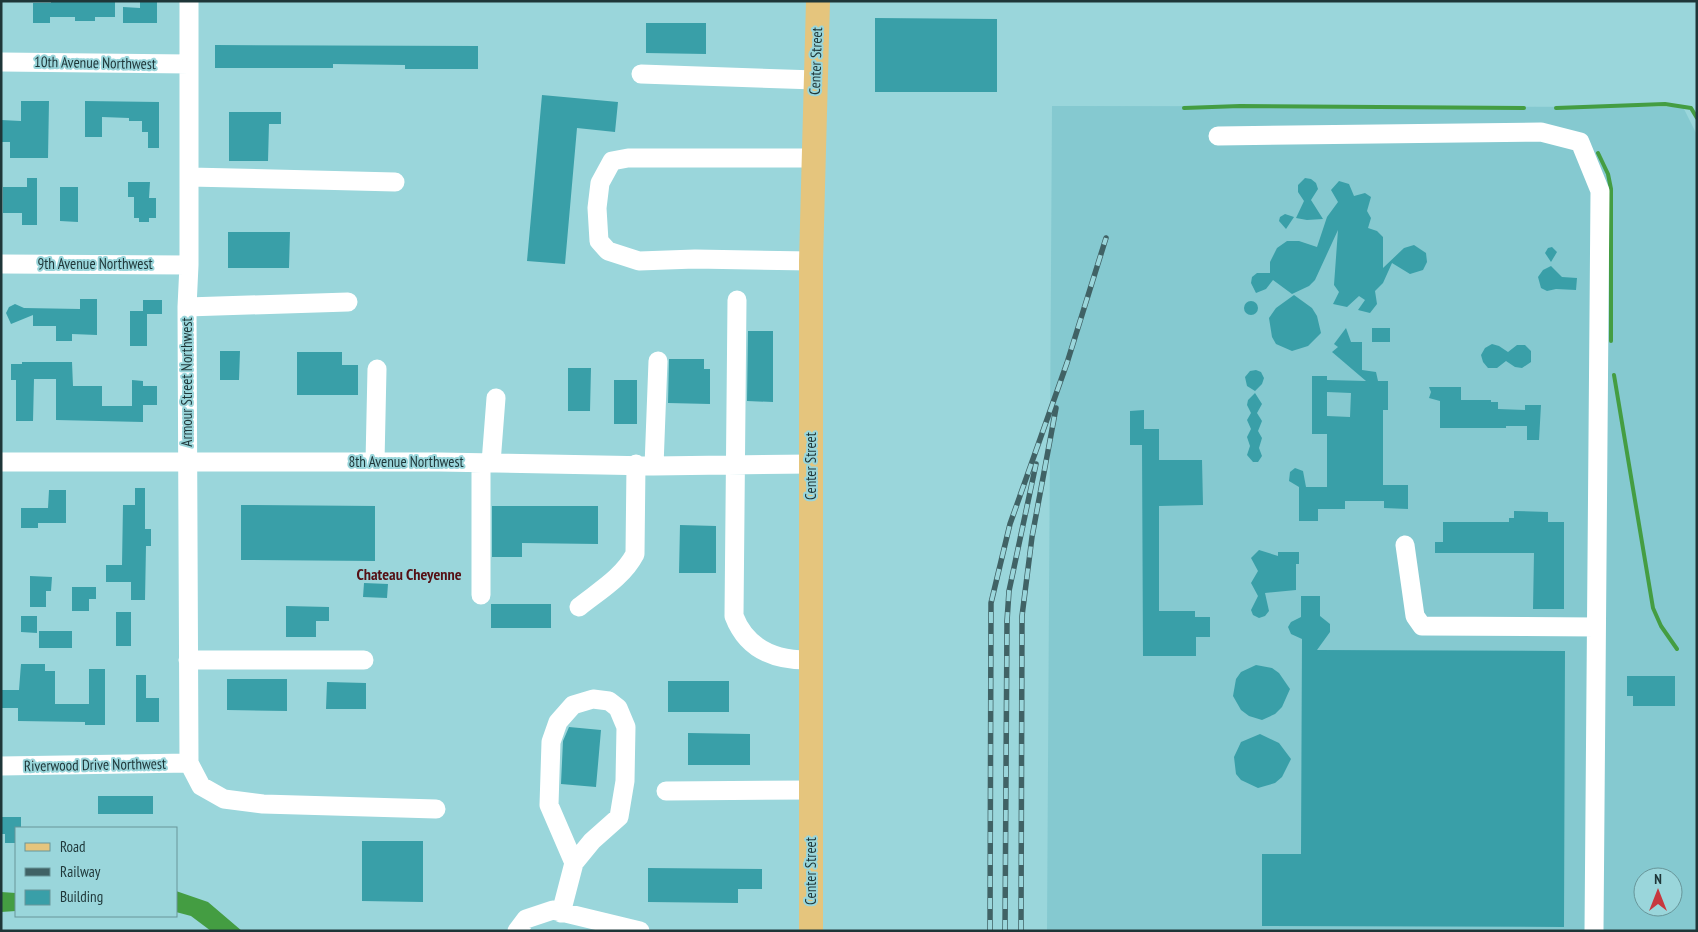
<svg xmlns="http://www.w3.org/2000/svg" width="1698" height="932" font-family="'PT Sans Narrow',sans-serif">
<rect width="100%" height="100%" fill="#9ad6db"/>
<!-- built -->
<path fill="#85c9d0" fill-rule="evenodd" d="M1052 106 1683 107 1697 135V931H1047ZM1643 877H1673V907H1643Z"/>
<!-- water -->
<path fill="#449d42" d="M176 891 208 902 242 931H211L191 916 176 912Z
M1 892 16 893V911L1 912Z"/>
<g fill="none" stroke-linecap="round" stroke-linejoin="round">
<!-- stream -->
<path stroke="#449d42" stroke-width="4" d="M1184 108 1240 106 1524 108
M1556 108 1665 104 1691 108 1697 118
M1598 153 1608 174 1611 189V341
M1614 375 1653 608 1661 626 1677 649"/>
</g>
<!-- building -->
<path fill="#399fa8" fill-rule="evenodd" d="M51 1H115V17H95V21H75V17H50V23H33V3H51Z
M140 1H157V23H123V7L140 8Z
M875 18 997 19V92H875Z
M646 23H706V54L646 53Z
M215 45 478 46V69H405V65L333 64V68H215Z
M542 95 618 102 615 132 577 128 565 264 527 261Z
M21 101H49L48 158H10V142H1V120L21 121Z
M85 101 159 102V148H148V132H142V121H129V118L102 117V137H85Z
M229 112H281V124H269L268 161H229Z
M27 178H37V225H22V213H3V187H27Z
M1305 178 1311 179 1316 183 1318 189 1311 200 1323 219 1307 220 1296 218 1304 201 1298 192V185Z
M1339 181 1349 184 1354 196 1365 193 1371 197 1367 211 1371 218 1368 228 1377 231 1383 237V268L1404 248 1414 245 1426 253 1427 262 1423 270 1410 274 1392 263 1383 283 1375 291 1377 304 1370 313 1358 310 1365 300 1359 296 1347 307 1333 304 1339 292 1334 285 1338 230 1315 280 1309 286 1292 294 1273 280 1266 289 1256 293 1251 283 1252 277 1257 273H1270V262L1277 248 1287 241H1299L1317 247 1327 217 1338 202 1331 190Z
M128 182H150L149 198H156V218H149V222H139V218H134V197H128Z
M60 187H78V222L60 221Z
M1285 214 1294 217 1286 229 1279 221 1280 217Z
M228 232H290L289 268H228Z
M1552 247 1557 252 1551 262 1545 253 1548 248Z
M1551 266 1562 277 1577 278 1576 290 1556 289 1547 291 1541 288 1538 277 1543 270Z
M1294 295 1312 308 1317 316 1321 333 1308 346 1292 351 1276 344 1272 337 1269 318 1276 308Z
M80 299H97V335L72 334V341H56V326H33V315L11 324 6 313 9 307 15 304 24 308 80 309Z
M143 300H162V314H147V346H130V311H143Z
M1244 308a7 7 0 1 1 14 0a7 7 0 1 1-14 0Z
M1346 328 1351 342H1362V370L1376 372 1378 381H1388V410H1383V485H1408V509L1384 508V501H1345V509H1318V521H1299V487L1289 481 1290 472 1295 468 1303 471 1306 487H1327V434H1312V376H1327V380L1366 381 1332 352 1338 347 1334 344ZM1327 392 1351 393 1350 417 1327 416Z
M1372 328H1390V342H1372Z
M748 331H773V402L747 401Z
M1492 344 1499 346 1508 352 1517 345H1525L1531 351V362L1522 368 1515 367 1506 361 1497 368H1488L1483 362 1481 355 1485 348Z
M220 351H240L239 380H220Z
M297 352H342V365H358V395H297Z
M669 359H704V369H710V404L668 403Z
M22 362H72L73 386H102V406H132V380L143 381V386H157V405H143V422L56 420V379H34L33 421H16V380H11V364H22Z
M568 368H591L590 411H568Z
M1256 370 1261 372 1264 378 1262 384 1255 391 1247 386 1245 377 1250 371Z
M614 380H637V424H614Z
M1429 387H1461V400H1491V402H1498V409L1525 410V405H1541L1539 440H1527V426H1506V428H1440V401L1429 398 1431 392Z
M1255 393 1262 404 1257 413 1262 421 1258 431 1262 438 1259 448 1262 456 1258 462H1253L1247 455 1250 446 1247 437 1251 429 1247 420 1251 413 1247 405 1248 400Z
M1144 410V429H1159V460H1202L1203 505 1159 506V611H1195V617H1210V637H1196V656H1143L1142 445H1130V411Z
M135 488H145V529H151V546H146L145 600H131V582H106V565H122L123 505H135Z
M49 490H66V523H38V528H21V508H48Z
M241 505 375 506V561L241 560Z
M492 506H598V544L522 543V557H492Z
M1514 511 1548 512V522H1564V609H1533L1534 553H1435V542H1443V522H1509V518H1514Z
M680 525 716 526V573H679Z
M1259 550 1278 556V552H1299V564H1296V590L1265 593 1269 611 1265 616 1259 618 1253 615 1251 610 1258 596 1251 583 1258 571 1251 558Z
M30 576 52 577 51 591H46V607H30Z
M364 583 388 584 387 598 363 597Z
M72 587H96V599H89V611H72Z
M1301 596H1320V616L1330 624V632L1317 650 1565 651 1564 927 1262 926V854H1301L1302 639 1291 634 1288 627 1291 622 1301 617Z
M491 604H551V628H491Z
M286 606 329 607V621H316V637H286Z
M116 612H131V646H116Z
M21 616H37V633L21 632Z
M39 631H72V648H39Z
M21 664H45V671H55V704H89V669H105V725H85V722L18 721V708H1V690H19Z
M1256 665 1272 668 1279 673 1290 689 1282 707 1275 714 1262 720 1249 716 1241 710 1233 696 1236 679 1241 672Z
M136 675H146V698H159V722H136Z
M1627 676H1675V706H1633V696H1627Z
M227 679H287V711L227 710Z
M668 681H729V712H668Z
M327 682 366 683V709H326Z
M569 727 601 730 596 787 561 784 563 741Z
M688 733 750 734V765H688Z
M1260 734 1279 743 1291 759 1282 777 1275 783 1258 788 1241 780 1236 774 1234 757 1241 742Z
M98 796H153V814H98Z
M1 817H21V828H16V843H5V834H1Z
M362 841H423V902L362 901Z
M648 868 762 869V889H738V903L648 902Z"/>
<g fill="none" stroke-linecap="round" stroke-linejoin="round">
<!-- minor -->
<path stroke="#fff" stroke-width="19" d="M189 1V265L187 307 189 763 201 786 224 799 263 804 436 809
M1 62 189 64
M641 74 816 80
M1218 136 1541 132 1580 142 1600 191 1594 931
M190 177 395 182
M811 261 695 259 639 261 608 251 599 241 597 208 600 183 612 161 628 158H812
M1 264 189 265
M737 300 734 616C747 650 776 661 811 660
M187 307 348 302
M1 462H439L654 466 811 464
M375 462 377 369
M491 463 496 398
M654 466 658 361
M1405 545 1415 616 1422 626 1596 627
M481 595V463
M579 607C599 591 623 577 635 554L636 464
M188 660H364
M593 699 609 701 618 708 626 727 625 781 619 817 592 841 574 863 549 805 551 742 558 722 573 705Z
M1 766 189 763
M666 791 811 790
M561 913 574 863
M517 931 526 919 553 910 640 931"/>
<!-- major -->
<path stroke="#e5c57d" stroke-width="24" d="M811 931V261L818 1"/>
<!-- rail casing -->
<g stroke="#406265" stroke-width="5.5">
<path id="rail" d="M990 931 991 603 1010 524 1067 363 1106 238
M1005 931 1007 621 1009 591 1036 464
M1021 931 1022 616 1032 537 1056 408"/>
</g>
<!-- rail -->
<use href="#rail" stroke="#9ad6db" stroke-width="4" stroke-dasharray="11" stroke-linecap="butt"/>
</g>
<g text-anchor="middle" stroke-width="4" stroke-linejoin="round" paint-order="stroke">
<!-- street labels -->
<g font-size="15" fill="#1e3638" stroke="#9ad6db">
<text transform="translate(816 61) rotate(-88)" y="5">Center Street</text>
<text transform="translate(95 63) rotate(1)" y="5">10th Avenue Northwest</text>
<text x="95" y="269">9th Avenue Northwest</text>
<text transform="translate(187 382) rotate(-90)" y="5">Armour Street Northwest</text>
<text x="406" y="467">8th Avenue Northwest</text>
<text transform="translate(811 466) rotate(-90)" y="5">Center Street</text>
<text transform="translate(95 765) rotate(-1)" y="5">Riverwood Drive Northwest</text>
<text transform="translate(811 871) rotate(-90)" y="5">Center Street</text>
</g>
<!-- neighbourhood labels -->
<g font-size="16" font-weight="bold" fill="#551014" stroke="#9ad6db">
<text x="409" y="580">Chateau Cheyenne</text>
</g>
</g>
<!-- border -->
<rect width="1698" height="932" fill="none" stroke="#1e3638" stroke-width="5"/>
<!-- legend -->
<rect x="15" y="827" width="162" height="90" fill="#9ad6db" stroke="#68969a"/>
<rect x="25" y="843" width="25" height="8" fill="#e5c57d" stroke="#68969a"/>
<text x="60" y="852" font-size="15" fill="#1e3638">Road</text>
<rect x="25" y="868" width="25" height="8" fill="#406265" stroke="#68969a"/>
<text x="60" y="877" font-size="15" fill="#1e3638">Railway</text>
<rect x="25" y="890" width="25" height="15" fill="#399fa8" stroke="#68969a"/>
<text x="60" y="902" font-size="15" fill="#1e3638">Building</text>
<!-- north arrow -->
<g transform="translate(1658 892)"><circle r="24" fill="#9ad6db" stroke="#68969a"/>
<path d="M0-4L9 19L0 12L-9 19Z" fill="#c7383e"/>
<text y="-8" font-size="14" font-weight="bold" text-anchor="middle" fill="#1e3638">N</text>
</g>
</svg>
